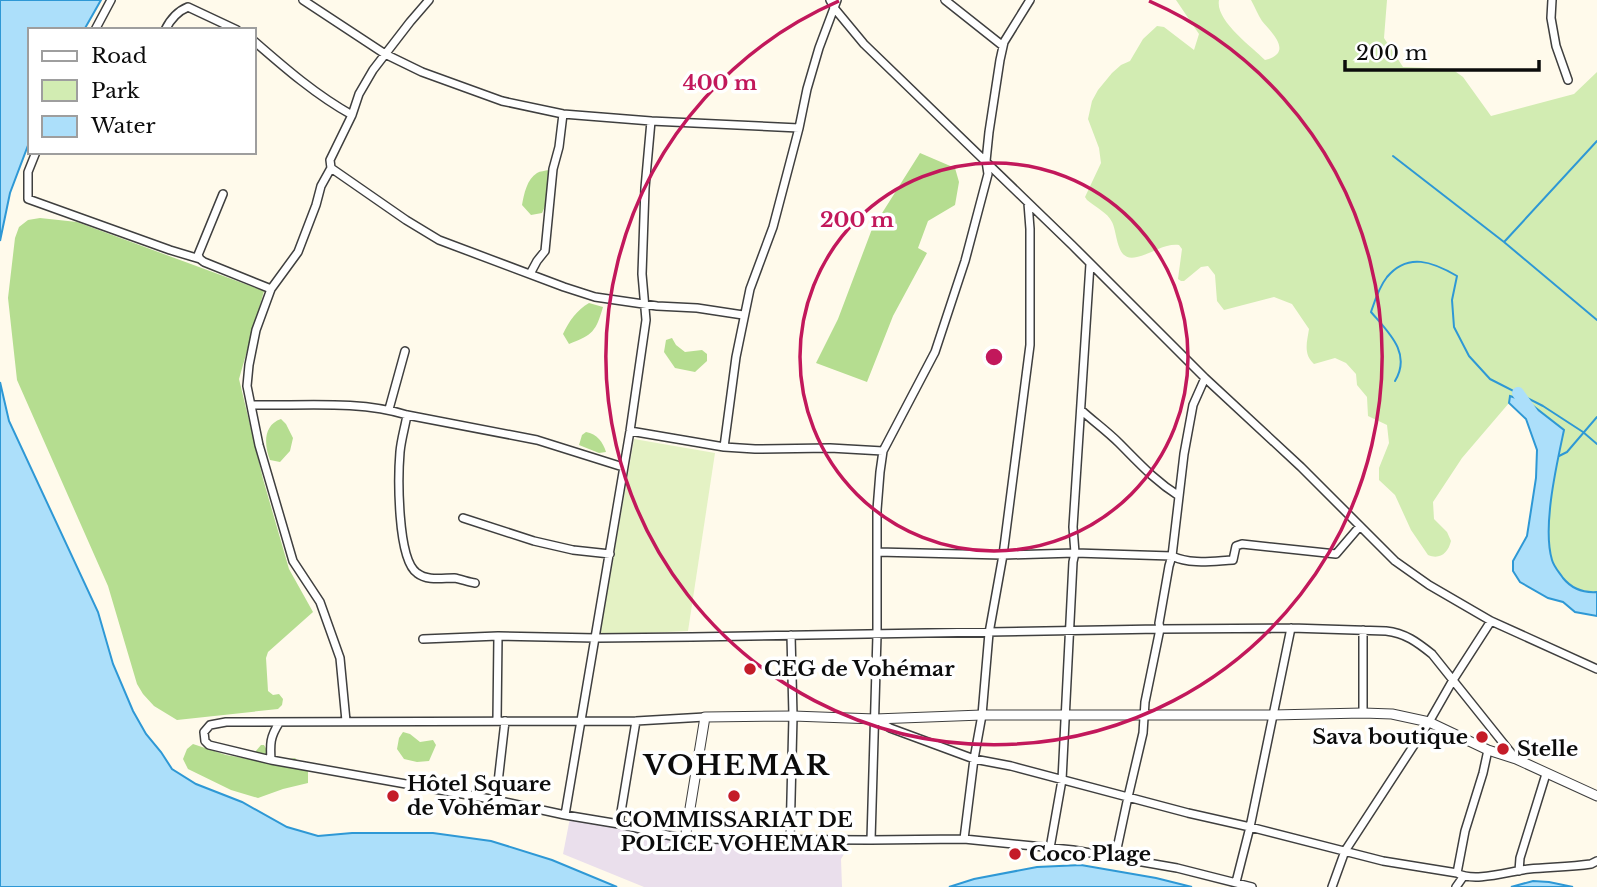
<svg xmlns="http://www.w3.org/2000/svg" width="1597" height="887" font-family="'Libre Baskerville',serif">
<rect width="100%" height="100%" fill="#fffaeb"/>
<!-- industrial -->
<path fill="#eadfec" d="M570 818 677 841 849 846 841 859 842 887H644L563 854Z"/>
<!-- green -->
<path fill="#d2ecb2" d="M1176 0H1219C1215 20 1251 46 1265 60 1294 53 1272 33 1262 21 1258 15 1255 7 1251 0H1387L1384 38 1403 67 1452 69 1463 77 1491 116 1574 94 1597 72V592C1584 593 1572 589 1563 578 1559 572 1554 567 1552 560 1542 527 1557 463 1564 430L1528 402 1510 397 1509 403 1462 458 1433 502 1434 519 1447 532 1451 541C1448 553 1440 560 1428 555L1411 530 1395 495 1379 480V468L1389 443 1387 425 1368 416 1367 397 1357 385 1356 374 1346 363 1335 358 1314 364C1303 354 1307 342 1309 329L1292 304 1274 297 1224 310 1217 301 1215 275 1208 266 1201 267 1184 281H1181L1178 279 1182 249 1179 245C1165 243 1151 254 1137 257 1116 263 1118 234 1112 222 1108 213 1094 206 1087 200L1085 197 1101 163 1099 148 1088 119 1092 101 1098 90 1112 73 1121 65 1130 61 1143 39 1157 26 1164 27 1194 50 1199 34Z"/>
<!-- forest -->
<path fill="#b5dd90" d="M920 153 955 168 959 182 955 205 928 221 918 248 927 253 893 316 867 382 816 363 838 319 872 229Z
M549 170 548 200 542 213 531 215 522 205C524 194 527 179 537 173 540 171 545 171 549 170Z
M40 218 77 222 264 291 239 379 263 479 289 569 313 612 268 652 266 658 268 691 273 695 279 694 283 699 282 705 278 709 177 720 154 706 143 694 137 684 108 586 17 380 8 298 15 238 19 227 28 220Z
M589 303 603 307C596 331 593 335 569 344L563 334C569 321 577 310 589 303Z
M672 338 676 345 685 352 702 350 707 354V361L695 372 675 368 664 352 666 340Z
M281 419 286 424 293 438 290 451 280 462 270 460C264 445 263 425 281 419Z
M586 432C597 434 603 442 606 452L599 453 579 445 582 435Z
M403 732 410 734 420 742 433 740 436 745 429 761 417 762 404 759 397 749 399 738Z
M193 744 226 755 249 759 261 745H264L268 752V763L295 758 308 771V783L283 789 258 798 231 790 188 769 183 759 187 749Z"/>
<!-- pitch -->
<path fill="#e4f2c4" d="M634 439 715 453 688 631 600 635Z"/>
<!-- water -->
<path fill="#acdffa" stroke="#2e98d5" stroke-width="2" d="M0 0H101L84 30H30V140L10 193 0 241Z
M0 382 9 421 98 612 113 664 133 711 146 734 161 752 172 769 196 784 242 802 287 827 318 836 352 833H433L491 841 552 860 617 887H0Z
M1510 396 1528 402 1564 430C1557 463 1542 527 1552 560 1554 567 1559 572 1563 578 1572 589 1584 593 1597 592V616L1575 612 1563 602 1548 598 1520 582 1513 571V561L1527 536 1536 478 1537 450 1526 419 1509 403Z
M1081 865 1156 878 1192 887H949L974 879 1037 867Z
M1533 881 1549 882 1573 887H1511Z"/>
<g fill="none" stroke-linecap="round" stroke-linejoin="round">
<!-- stream -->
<path stroke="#2e98d5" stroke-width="2" d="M1393 156 1504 242 1597 320
M1505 241 1597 141
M1395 381C1412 353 1388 332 1371 312 1375 300 1379 287 1387 277 1408 252 1433 262 1457 276L1452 300 1454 327 1469 356 1490 379 1543 406 1583 432 1597 444
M1559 456 1567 452 1597 417"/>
<!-- river -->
<path stroke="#acdffa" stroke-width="12" d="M1518 393 1532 413"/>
<!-- minor casing -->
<g stroke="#3f3f3f" stroke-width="10">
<path id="minor" d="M303 0 385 54 422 72 502 101 563 114 651 121 799 128
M830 0 835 9 864 44 1072 245 1205 378 1301 467 1395 561 1429 585 1491 621 1597 669
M945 0 1003 46
M1552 0 1551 18 1556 46 1568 80
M95 30 111 0
M165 30C170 20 178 11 188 7L237 30
M254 41C285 68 316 95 352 115
M36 152 28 172V199L170 250 200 259
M331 168 406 220 439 240 564 287 595 297 657 306 697 308 743 315
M223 194 198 255 200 259 204 262 271 289
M530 274 537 261 545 251 553 169 559 147 563 114
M251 405C302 406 359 400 407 415L537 440 623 467
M389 409 405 351
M1081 410C1093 421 1107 431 1119 443 1139 463 1155 481 1179 496
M407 415C405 427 401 440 400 452 398 476 397 559 417 573 427 581 442 578 454 578 461 579 468 582 475 583
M630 431 724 447 755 449 830 448 883 451
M724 447 736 357 750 289 773 227 799 128 807 89 819 48 837 0
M463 518 534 541 573 550 610 554
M877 552 1003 555 1075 553 1172 556C1191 565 1213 561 1233 560L1236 546 1242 544 1336 554 1360 526
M1363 630V713
M423 639 498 636 596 638 692 637 1160 629 1291 628 1386 631C1405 633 1417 642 1432 654L1516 759
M705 717 636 721 226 722 210 725 204 732 205 741 209 745 271 760 496 800 565 815 619 824 685 839 871 840 964 839 1073 850 1177 868 1252 887
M875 719 890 728 974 759 1011 766 1188 813 1250 827 1383 861 1457 873C1474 883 1510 871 1529 869 1550 867 1570 867 1591 864L1597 861
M497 720 498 636
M346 721 340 658 320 602 293 561 259 445 247 386 249 365 256 330 271 289 298 252 316 205 321 186 331 168 330 160 352 115 359 94 373 70 410 22 429 0
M271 760C270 744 270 737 279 723
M496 800 505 721
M565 815 630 431 646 320 642 274 645 188 651 121
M619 824 636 721
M964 839 974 759 982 715 989 633 1003 555 1030 345V229L1028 203
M790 840 793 716 791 635
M871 840 877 635V510L880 472 883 451 935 352 965 261 988 174 986 161 989 132 1000 60 1004 42 1030 0
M1050 848 1062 780 1073 562 1075 553 1073 527 1090 264
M1115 858 1128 797 1143 733 1145 702 1160 629 1159 623 1169 566 1172 556 1184 454 1193 405 1205 378
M1519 871 1520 858 1546 774
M1457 873 1465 831 1483 773 1488 750
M1236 882 1250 827 1291 628
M1332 887 1345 851 1429 722 1453 680 1491 621
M1456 887 1463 877"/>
</g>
<!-- tertiary casing -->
<g stroke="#3f3f3f" stroke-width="11">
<path id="tertiary" d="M685 839 705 717 793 716 875 719 982 715H1272L1363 713 1392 714 1429 722 1488 750 1516 759 1597 796"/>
</g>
<!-- minor -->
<use href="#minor" stroke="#fff" stroke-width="7"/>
<!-- tertiary -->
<use href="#tertiary" stroke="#fff" stroke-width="9"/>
</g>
<!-- distance rings -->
<g fill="none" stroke="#c2185b" stroke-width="3.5">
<circle cx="994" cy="357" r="194"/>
<path d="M1149 1A388 388 0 1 1 839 1"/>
</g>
<!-- markers -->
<g fill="#c41c29" stroke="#fff" stroke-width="2.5">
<circle cx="750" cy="669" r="7"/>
<circle cx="1482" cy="737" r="7"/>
<circle cx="1503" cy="749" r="7"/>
<circle cx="393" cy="796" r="7"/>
<circle cx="734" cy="796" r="7"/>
<circle cx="1015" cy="854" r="7"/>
</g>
<g text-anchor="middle" stroke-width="7" stroke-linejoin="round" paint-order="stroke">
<!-- poi labels -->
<g font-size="21" font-weight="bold" fill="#0c0c0c" stroke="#fff" text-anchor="start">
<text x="764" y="676">CEG de Vohémar</text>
<text x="1468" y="744" text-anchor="end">Sava boutique</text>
<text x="1517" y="756">Stelle</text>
<text x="407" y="791">Hôtel Square<tspan x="407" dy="24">de Vohémar</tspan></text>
<text x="734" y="827" text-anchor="middle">COMMISSARIAT DE<tspan x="734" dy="24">POLICE VOHEMAR</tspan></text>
<text x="1029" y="861">Coco Plage</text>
</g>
<!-- district labels -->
<g font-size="28" font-weight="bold" letter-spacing="2" fill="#0c0c0c" stroke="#fff">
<text x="737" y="775">VOHEMAR</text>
</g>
</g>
<circle cx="994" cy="357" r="10" fill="#c2185b" stroke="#fff" stroke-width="3.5"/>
<g font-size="21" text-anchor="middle" font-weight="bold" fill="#c2185b" stroke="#fff" stroke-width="7" stroke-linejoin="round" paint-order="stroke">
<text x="720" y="90">400 m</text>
<text x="857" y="227">200 m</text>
</g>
<!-- legend -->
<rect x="28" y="28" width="228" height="126" fill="#ffffff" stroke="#9e9e9e" stroke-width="2"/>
<rect x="42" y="51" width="35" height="10" fill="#ffffff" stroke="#9e9e9e" stroke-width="2"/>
<text x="91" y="63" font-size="21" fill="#0c0c0c">Road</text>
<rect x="42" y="80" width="35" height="21" fill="#d2ecb2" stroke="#9e9e9e" stroke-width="2"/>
<text x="91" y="98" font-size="21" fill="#0c0c0c">Park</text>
<rect x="42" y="116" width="35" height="21" fill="#acdffa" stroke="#9e9e9e" stroke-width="2"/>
<text x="91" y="133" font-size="21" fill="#0c0c0c">Water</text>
<!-- scale -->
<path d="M1345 60v10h194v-10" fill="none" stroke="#0c0c0c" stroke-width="3.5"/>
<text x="1356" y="60" font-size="21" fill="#0c0c0c" stroke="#ffffff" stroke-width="5" paint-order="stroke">200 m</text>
</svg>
